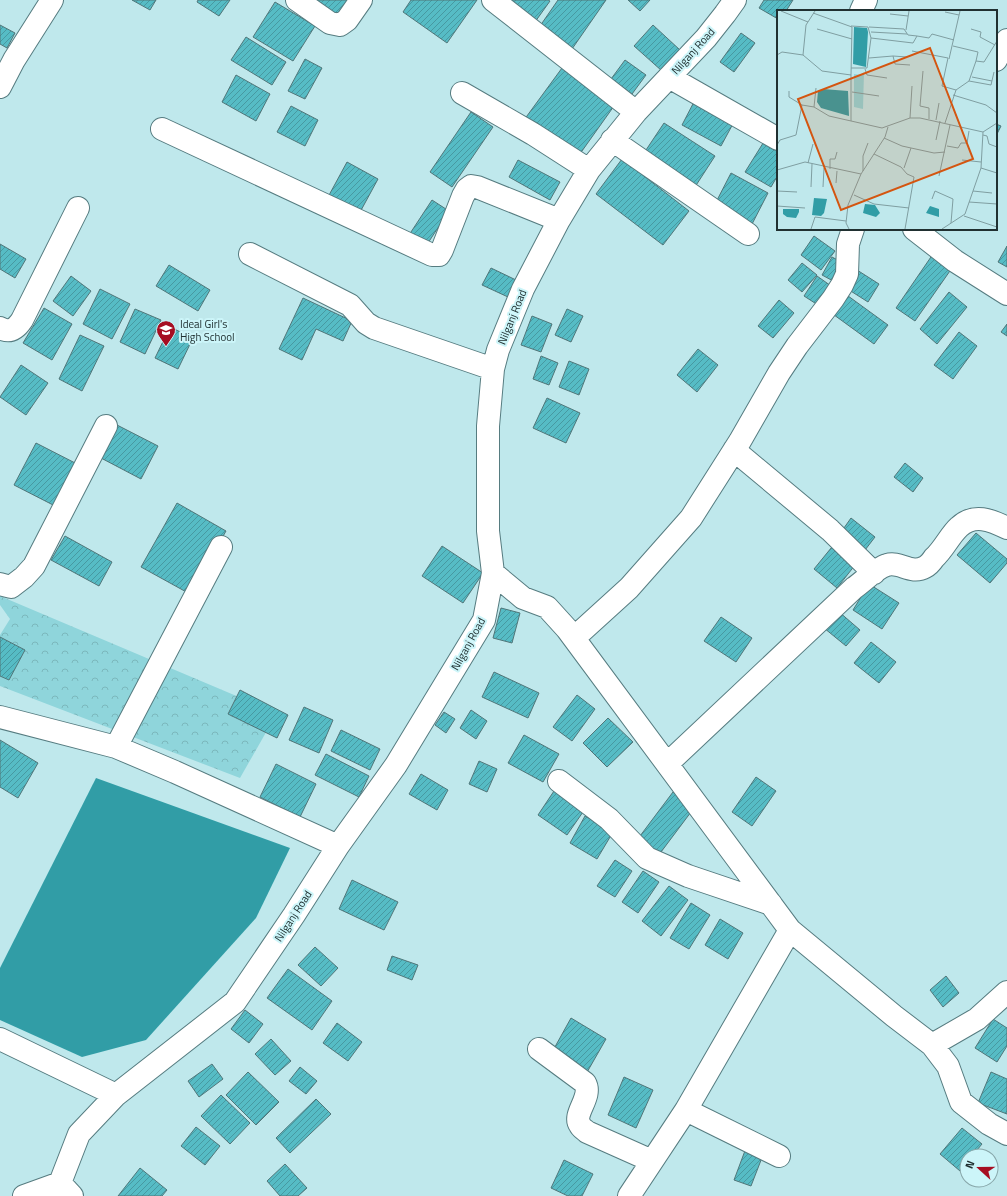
<svg xmlns="http://www.w3.org/2000/svg" width="1007" height="1196" font-family="'Titillium Web',sans-serif">
<defs>
<pattern id="forest-crowns" width="20" height="18" patternUnits="userSpaceOnUse"><rect width="20" height="18" fill="#8fd5db"/><path d="M2 6a3 3 0 1 1 6 0M12 15a3 3 0 1 1 6 0" fill="none" stroke="#7bb7bc"/></pattern>
<pattern id="building-hatch" width="6" height="6" patternUnits="userSpaceOnUse"><rect width="6" height="6" fill="#56bcc5"/><path d="M-1 1l2-2M0 6l6-6M5 7l2-2" fill="none" stroke="#4799a1"/></pattern>
</defs>
<rect width="100%" height="100%" fill="#bfe8ec"/>
<!-- forest -->
<path fill="url(#forest-crowns)" d="M0 596 277 713 240 778 0 686V635L10 619 0 605Z"/>
<!-- water -->
<path fill="#319da6" d="M96 778 290 848 256 918 146 1040 82 1057 0 1020V968Z"/>
<!-- building -->
<path fill="url(#building-hatch)" stroke="#507679" d="M132 0H156L150 10Z
M198 0H230L219 16 197 2Z
M317 0H355L339 23 313 5Z
M411 0H477L447 43 403 12Z
M502 0H548L550 1 535 22Z
M558 0H606L572 49 540 26Z
M628 0H650L640 11Z
M764 0H793L786 11H778V19L759 8Z
M275 2 315 26 293 61 253 37Z
M0 25 15 33 7 48 0 44Z
M653 25 680 50 662 71 634 46Z
M741 33 755 43 734 72 720 62Z
M246 37 286 62 272 85 231 60Z
M305 59 322 68 305 99 288 91Z
M625 60 646 75 632 94 611 79Z
M562 68 614 106 577 158 524 120Z
M236 75 270 94 256 121 222 102Z
M696 98 735 120 721 146 682 125Z
M291 106 318 120 305 146 277 132Z
M471 112 493 127 452 187 430 172Z
M664 123 715 156 693 190 642 156Z
M996 124 1001 126 996 136Z
M765 140 778 148V175L771 187 745 172Z
M622 159 689 211 663 245 596 194Z
M518 160 560 182 550 200 509 177Z
M347 162 378 179 359 214 328 197Z
M731 173 768 193 750 228 713 208Z
M432 200 449 211 426 246 409 235Z
M814 236 835 251 821 270 801 255Z
M0 244 26 259 15 278 0 269Z
M1007 246V267L998 262Z
M933 254 952 268 915 321 896 308Z
M832 257 845 264 835 282 822 275Z
M802 263 817 275 802 292 788 280Z
M169 265 210 290 198 311 156 286Z
M491 268 516 280 508 297 482 285Z
M857 270 879 284 868 302 846 288Z
M71 276 91 291 73 316 53 301Z
M817 276 834 288 821 307 804 296Z
M100 289 130 304 112 339 83 324Z
M949 292 967 307 937 344 920 329Z
M844 293 888 325 874 344 830 312Z
M303 298 352 321 343 341 316 329 302 360 279 349Z
M779 300 794 313 773 338 758 326Z
M44 308 72 324 52 360 23 343Z
M135 309 161 320 145 354 120 342Z
M567 309 583 316 571 342 555 335Z
M532 316 552 324 541 352 521 345Z
M1007 324V336L1001 332Z
M170 327 193 338 178 369 155 358Z
M959 332 977 346 953 379 934 365Z
M80 335 104 346 82 391 59 379Z
M698 349 718 365 697 392 677 375Z
M541 356 558 363 549 385 533 379Z
M569 361 589 369 579 395 559 387Z
M21 365 48 383 26 415 0 397Z
M547 398 580 413 566 443 533 428Z
M117 425 158 446 141 479 101 458Z
M36 443 79 465 57 507 14 485Z
M905 463 923 478 913 492 894 477Z
M177 503 226 531 190 594 141 567Z
M851 518 875 537 862 554 839 535Z
M976 533 1007 559V563L990 583 957 555Z
M65 536 112 562 99 586 51 560Z
M836 542 859 560 837 588 814 569Z
M442 546 483 573 463 603 422 576Z
M869 584 899 603 882 629 853 610Z
M501 608 520 613 512 643 493 638Z
M838 611 860 630 846 646 824 628Z
M721 617 752 638 736 662 704 641Z
M0 637 25 650 9 680 0 676Z
M871 642 896 662 879 683 854 663Z
M494 672 539 693 528 718 482 697Z
M240 690 288 715 277 738 228 714Z
M577 695 595 709 572 741 553 727Z
M304 707 333 720 319 753 289 740Z
M471 710 487 721 476 739 460 728Z
M444 712 455 719 446 733 435 725Z
M608 718 633 742 607 767 583 743Z
M341 730 380 749 370 770 331 751Z
M524 735 559 754 543 782 508 763Z
M0 740 38 763 18 798 0 787Z
M326 754 369 776 359 797 315 775Z
M479 761 497 769 487 792 469 784Z
M276 764 316 784 300 817 260 797Z
M421 774 448 790 437 810 409 794Z
M756 777 776 791 752 826 732 812Z
M554 791 583 812 567 835 538 815Z
M673 792 694 808 658 856 637 840Z
M585 816 613 832 597 859 570 843Z
M615 860 632 871 615 897 597 886Z
M643 871 659 882 638 913 622 902Z
M352 880 398 902 384 930 339 909Z
M669 886 688 900 661 936 642 921Z
M691 903 710 915 689 949 670 938Z
M720 919 743 933 728 959 705 945Z
M315 947 338 968 321 986 298 965Z
M392 956 418 965 412 980 387 970Z
M288 969 332 1001 312 1030 267 998Z
M946 976 959 993 943 1007 930 990Z
M245 1010 263 1024 249 1043 231 1029Z
M571 1018 606 1039 586 1074 551 1054Z
M993 1019 1007 1028V1046L997 1062 975 1048Z
M337 1023 362 1042 348 1061 323 1043Z
M271 1039 291 1061 275 1075 255 1054Z
M212 1064 223 1079 199 1097 188 1081Z
M300 1067 317 1081 306 1094 289 1081Z
M248 1072 279 1102 256 1125 226 1095Z
M991 1072 1007 1079V1114L978 1103Z
M624 1077 653 1090 636 1128 608 1115Z
M221 1095 250 1123 230 1144 201 1116Z
M316 1099 331 1114 290 1153 276 1138Z
M196 1127 220 1146 205 1165 181 1146Z
M962 1128 982 1144 972 1156H967V1162L960 1171 940 1154Z
M746 1148 763 1155 751 1186 734 1180Z
M564 1160 593 1174 582 1196H568L551 1188Z
M285 1164 307 1188 298 1196H280L267 1181Z
M140 1168 167 1190 162 1196H118Z"/>
<g fill="none" stroke-linecap="round" stroke-linejoin="round">
<!-- minor casing -->
<g stroke="#567c80" stroke-width="24">
<path id="minor" d="M297 0 330 23 340 25 347 20 361 0
M493 0 636 112
M861 11 866 0
M996 60 1007 40
M669 77 778 139
M0 87 14 60 52 0
M462 93 533 134 589 170
M162 129 432 255H439L442 250 463 196 467 189 471 186 477 187 559 220
M612 140 748 234
M914 229 955 261 1007 294
M250 254 350 305 366 323 374 328 493 369
M0 328C10 333 16 329 22 320L78 208
M734 450 830 530 874 573
M493 573 523 598 547 607 567 629 790 930
M0 584 11 587 24 577 34 566 106 426
M574 638 629 588 691 518 740 441 779 373 797 346 833 299 842 285 847 274 848 244 853 229
M0 717 116 747 175 772 338 846
M116 747 221 547
M667 764 854 588C863 582 876 568 887 565 900 561 911 575 925 567 929 565 932 561 934 558 944 549 950 535 959 527 974 513 991 520 1007 528
M559 781 609 819 647 858 688 876 771 904
M0 1039 116 1095
M932 1045 977 1019 1007 992
M539 1049 585 1083C593 1097 572 1114 580 1125 581 1128 585 1130 587 1132L652 1161
M686 1110 779 1156
M24 1196 60 1183
M72 1196 60 1183 79 1134 116 1095 235 1002 294 915 338 846 396 765 484 620 493 573 488 531V426L493 369 498 350 523 289 559 220 589 170 636 112 706 38 725 14 735 0
M629 1196 686 1110 790 930 894 1016 932 1045 948 1066 961 1102 989 1124 1007 1134"/>
</g>
<!-- minor -->
<use href="#minor" stroke="#fff" stroke-width="22"/>
</g>
<!-- icons -->
<defs>
<g id="school-pin" transform="scale(1)"><path d="M0 17L-7.5 6A9.5 9.5 0 1 1 7.5 6Z" fill="#a60e22" stroke="#ccf5f9"/><path d="M0-5L7-2L0 1L-7-2ZM-4 1L0 2.5L4 1V4Q0 6-4 4Z" fill="#fff"/></g>
</defs>
<g fill-rule="evenodd">
<use href="#school-pin" x="166" y="330"/>
</g>
<g text-anchor="middle" stroke-width="4" stroke-linejoin="round" paint-order="stroke">
<!-- street labels -->
<g font-size="11" fill="#203031" stroke="#ccf5f9">
<text transform="translate(693 51) rotate(-48)" y="4">Nilganj Road</text>
<text transform="translate(512 317) rotate(-68)" y="4">Nilganj Road</text>
<text transform="translate(468 644) rotate(-61)" y="4">Nilganj Road</text>
<text transform="translate(293 916) rotate(-57)" y="4">Nilganj Road</text>
</g>
<!-- poi labels -->
<g font-size="11" fill="#203031" stroke="#ccf5f9" text-anchor="start">
<text x="180" y="328">Ideal Girl's<tspan x="180" dy="13">High School</tspan></text>
</g>
</g>
<!-- overview -->
<g transform="translate(777 10)">
<rect width="220" height="220" fill="#bfe8ec"/>
<path d="M87 62 86 99 77 97V64L85 65Z" fill="#8fd5db"/>
<path d="M77 17 90 18 91 22 89 57 76 54ZM46 79 71 81 72 106 44 98 40 92 41 81ZM37 188 50 189 47 203 44 206 35 205ZM88 194 98 195 103 203 99 207 86 203ZM153 196 162 199V207L149 203ZM6 199H22V202L19 208 10 207 6 204Z" fill="#319da6"/>
<path fill="none" stroke="#7f9ea1" stroke-width="1" d="M4 1 31 12M38 1 29 15 26 45 45 61 74 65V111M168 2 182 5M36 3 75 17 74 65M113 4 131 6M92 17 127 19 131 25 140 26M40 19 75 29M194 19 204 22 203 27 218 35M129 20 132 1M94 22 130 24M94 28 136 33 140 26 152 28 155 24 177 30M176 36 201 42 199 51M135 41 171 48 165 76 179 80M0 45 5 42 26 45M116 46 130 47M92 48 116 46 118 54 133 55M172 49 183 1M74 58H90L94 28 91 17 74 16M88 59 90 65 110 68M146 61 143 96 152 98V109M195 67 215 71M192 71 214 75 217 62M12 81V87L25 95M75 82 102 86M176 85 209 95 220 103M37 97 39 78M133 108 135 76M159 110 162 93M168 113 179 80 192 71 199 51 207 52 220 31M206 125 210 126 212 134 220 137M107 128 125 136 157 143 168 142M159 130 163 111M0 135 3 130 19 125 25 95 37 97 52 106 105 118 133 108H143L206 122 220 113M170 136 181 138 184 133H190L192 121M97 144 124 157 130 164 137 167 128 219M185 150 204 152M31 153 36 134M127 158 134 138M204 158 206 122M53 159V149H58L60 142M0 160 28 152 84 164 71 195 69 213 72 219M86 161V146L91 133M84 164 108 127 111 117M162 166 173 115M59 173 60 161M34 177 35 154M46 177 47 158M0 181 20 182M196 181 215 183M77 185 97 194 132 198M155 189 158 181 176 189 174 213M192 192 220 194M0 196 28 198M187 206 220 217M34 219 38 207 69 211M165 219 188 204 204 158 220 163"/>
<path fill="#d45510" fill-opacity="0.15" stroke="#d45510" stroke-width="2" d="M153 38 196 149 64 200 21 89Z"/>
<rect width="220" height="220" fill="none" stroke="#203031" stroke-width="2"/>
</g>
<!-- north arrow -->
<g transform="translate(979 1168) rotate(291)"><circle r="19" fill="#ccf5f9" stroke="#87a6a9"/>
<path d="M0-3L7 15L0 10L-7 15Z" fill="#a60e22"/>
<text y="-6" font-size="11" font-weight="bold" text-anchor="middle" fill="#203031">N</text>
</g>
</svg>
